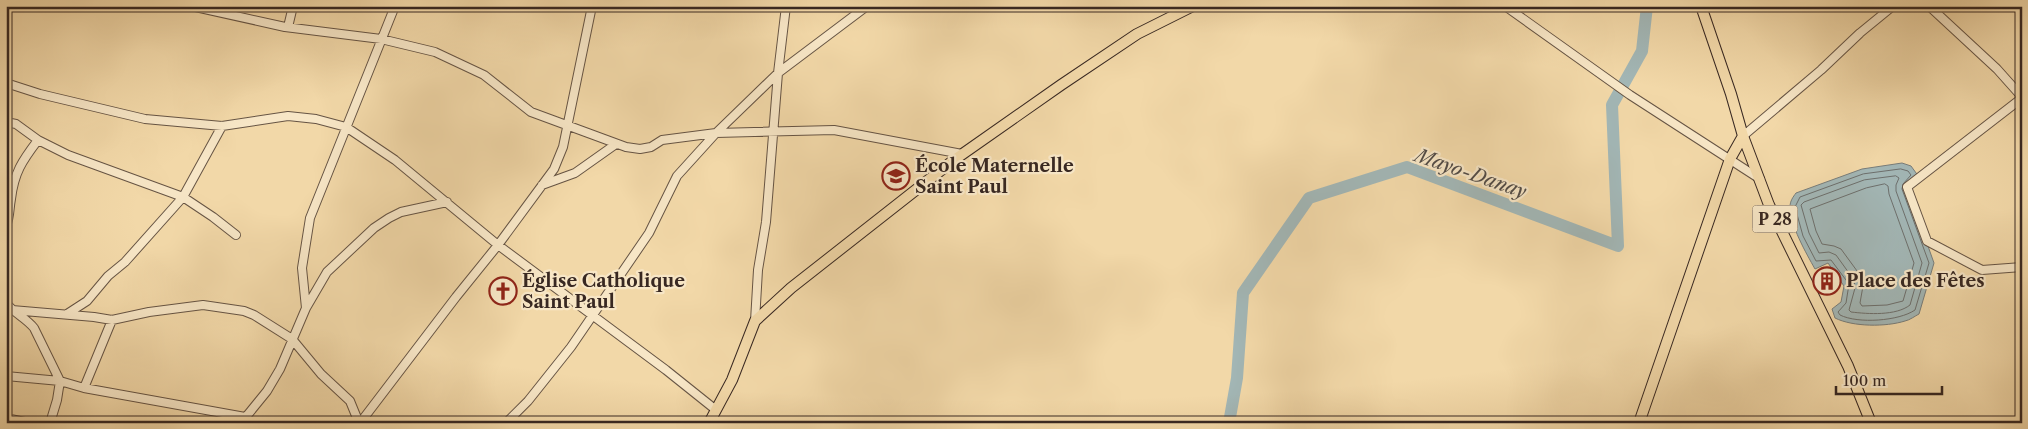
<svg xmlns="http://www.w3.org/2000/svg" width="2028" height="429" font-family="'Libre Caslon Text',serif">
<rect width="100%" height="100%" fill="#f2d8a8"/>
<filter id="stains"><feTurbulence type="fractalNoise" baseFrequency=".004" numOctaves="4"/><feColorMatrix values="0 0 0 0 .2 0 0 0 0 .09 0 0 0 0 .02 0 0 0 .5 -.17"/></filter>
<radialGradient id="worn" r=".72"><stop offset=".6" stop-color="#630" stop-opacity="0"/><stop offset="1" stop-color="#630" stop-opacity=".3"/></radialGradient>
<!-- water -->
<path fill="#a2b6b5" stroke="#787d7a" d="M1902 163 1911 166 1919 177 1907 187 1934 263 1919 314C1915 316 1910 320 1905 321 1886 327 1853 327 1835 318L1832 309 1841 302 1844 286 1828 263 1815 269C1806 253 1790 225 1790 207 1790 201 1793 197 1796 193L1862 169Z"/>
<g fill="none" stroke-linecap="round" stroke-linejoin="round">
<!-- shore -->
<path stroke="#6d6f6c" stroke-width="1" d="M1901 169 1908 171 1911 175 1903 184 1902 189 1929 263 1915 310C1899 321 1858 324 1840 315L1838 312 1846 303 1849 284 1831 260 1816 261 1803 236 1795 207 1800 197 1863 174Z
M1896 176 1899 178 1896 185V191L1922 263 1910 305C1896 316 1868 314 1851 312L1849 310 1855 288 1854 280 1836 255 1829 252 1819 253 1809 233 1801 205 1804 202 1864 180Z
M1885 184 1888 186 1889 194 1914 263 1903 301 1887 305 1862 306 1860 303 1863 286 1860 275 1841 249 1834 246 1822 244 1816 231 1810 209 1866 188Z"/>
<!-- river -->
<path stroke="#a2b6b5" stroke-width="12" d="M1229 423 1237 378 1243 293 1309 198 1407 167 1618 246 1612 105 1642 51 1647 6"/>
<!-- minor casing -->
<g stroke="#665444" stroke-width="10">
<path id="minor" d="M191 6 285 27 381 39 435 52 484 75 531 112 626 147 640 149 651 147 662 140 716 133 834 130 962 154
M1505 6 1630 95 1760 179
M1929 6 1997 69 2022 97
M288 27 293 6
M6 83 40 94 145 119 222 126 288 116 316 119 346 127 395 160 498 245 666 370 716 410
M2022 98 1907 187 1927 241 1982 270 2022 267
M6 122 16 124 38 140 68 155 183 197 213 217 236 235
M1743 136 1821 70 1860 33 1893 6
M542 185 575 173 616 144
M6 226C10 217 9 209 11 199 14 173 22 161 38 140
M6 303C14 313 26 318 34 328L60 381 57 400 50 423
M306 308 327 272 374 228 389 218 401 212 447 202
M12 310 94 317 112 320 149 312 203 305 244 311 254 315 292 339 321 374 350 401 359 423
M67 314 87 301 108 276 125 262 183 197 222 126
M755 321 758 270 766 222 778 73 786 6
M6 376 60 381 84 388 245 417
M84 388 112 320
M6 418 29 423
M241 423 267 391 280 369 306 308 302 268 310 218 395 6
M360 423 456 297 498 245 554 169 563 147 592 6
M506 423 528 401 571 347 649 233 677 176 716 133 778 73 867 6"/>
</g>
<!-- major casing -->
<g stroke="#382822" stroke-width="12">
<path id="major" d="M1701 6 1731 94 1743 136 1769 205 1848 366 1871 423
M709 423 732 380 755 321 791 288 954 160 1061 85 1137 34 1193 6
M1639 423 1730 159 1743 136"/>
</g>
<!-- minor -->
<use href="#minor" stroke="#f7e6c6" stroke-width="8"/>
<!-- major -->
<use href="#major" stroke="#f2d8a8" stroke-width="10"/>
</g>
<!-- icons -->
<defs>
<g id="school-ring" transform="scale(1.4375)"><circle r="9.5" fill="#f7e6c6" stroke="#8f2418" stroke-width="1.5"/><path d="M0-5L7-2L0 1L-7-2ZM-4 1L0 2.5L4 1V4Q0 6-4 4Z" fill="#8f2418"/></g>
<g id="building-ring" transform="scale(1.4375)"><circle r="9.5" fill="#f7e6c6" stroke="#8f2418" stroke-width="1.5"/><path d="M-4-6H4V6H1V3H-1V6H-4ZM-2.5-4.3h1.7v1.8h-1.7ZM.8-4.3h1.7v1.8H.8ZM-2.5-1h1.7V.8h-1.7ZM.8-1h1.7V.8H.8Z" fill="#8f2418"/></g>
<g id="church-ring" transform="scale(1.4375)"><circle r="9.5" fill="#f7e6c6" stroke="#8f2418" stroke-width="1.5"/><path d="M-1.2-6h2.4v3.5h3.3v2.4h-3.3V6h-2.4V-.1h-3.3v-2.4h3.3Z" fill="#8f2418"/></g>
</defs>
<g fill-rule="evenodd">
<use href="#school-ring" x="896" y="176"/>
<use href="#building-ring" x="1827" y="281"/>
<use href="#church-ring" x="503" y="291"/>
</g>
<g text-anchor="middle" stroke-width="4.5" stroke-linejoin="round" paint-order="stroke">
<!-- shield labels -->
<rect fill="#f7e6c6" stroke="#716153" stroke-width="1" x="1752.5" y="205.5" width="45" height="27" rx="4"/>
<g font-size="16" font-weight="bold" fill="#382822">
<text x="1775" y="225">P 28</text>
</g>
<!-- poi labels -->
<g font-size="18" font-weight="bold" fill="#382822" stroke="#f7e6c6" text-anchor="start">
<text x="915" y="172">École Maternelle<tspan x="915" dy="21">Saint Paul</tspan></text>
<text x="522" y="287">Église Catholique<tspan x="522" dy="21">Saint Paul</tspan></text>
<text x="1846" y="287">Place des Fêtes</text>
</g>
<!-- water labels -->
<g font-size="19" font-style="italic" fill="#524c47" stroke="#f7e6c6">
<text transform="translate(1471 173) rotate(19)" y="7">Mayo-Danay</text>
</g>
</g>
<!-- margin -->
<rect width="2028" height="429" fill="none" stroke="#f2d8a8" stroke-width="25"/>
<rect x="8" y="8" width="2013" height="414" fill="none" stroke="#382822" stroke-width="2.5"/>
<rect x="12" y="12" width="2003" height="404" fill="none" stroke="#382822"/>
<!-- scale -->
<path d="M1836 386v8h106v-8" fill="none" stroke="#382822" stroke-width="2.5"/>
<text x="1843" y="386" font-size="15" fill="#382822" stroke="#f7e6c6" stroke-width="4" paint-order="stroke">100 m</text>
<rect width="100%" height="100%" filter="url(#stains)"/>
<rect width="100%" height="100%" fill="url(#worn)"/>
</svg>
